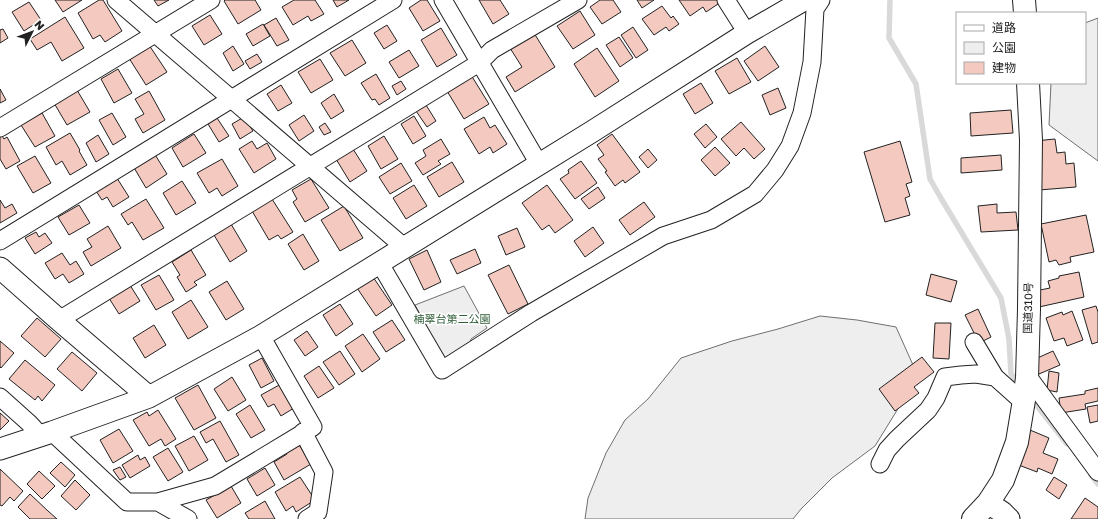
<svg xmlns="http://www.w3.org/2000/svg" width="1098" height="519" font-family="'Golos Text','Noto Sans JP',sans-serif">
<rect width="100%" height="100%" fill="#fff"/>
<!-- green -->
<path fill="#eee" stroke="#6f6f6f" d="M1098 18V161L1049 125 1051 83H1085V23Z
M464 286 487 328 471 339 470 343 443 359 415 305Z
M820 316 857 320 896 327 913 365 904 399 875 446 832 478 801 509 793 519H585L588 498 606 453 625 420 648 399 681 358 732 341 778 329Z"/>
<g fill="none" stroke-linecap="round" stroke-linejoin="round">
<!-- stream -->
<path stroke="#d9d9d9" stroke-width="5.5" d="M890 0 889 38 916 84 930 179 942 200 1001 298 1009 339 1011 374 1020 384
M1030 397 1067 444
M1091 475 1098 484"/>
</g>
<!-- building -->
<path fill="#f3c9c0" stroke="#222" d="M55 0H82L63 12Z
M99 0H103L122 31 105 42 100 35 93 39 78 13Z
M154 0H169L158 6Z
M225 0H255L261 10 238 24 224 1Z
M294 0H315L324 14 311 21 308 16 293 25 282 7Z
M333 0H349L337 7Z
M421 0H427L440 21 423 31 409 8Z
M479 0H500L509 14 493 24Z
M600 0H613L621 12 602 24 590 7Z
M637 0H654L642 8Z
M679 0H720L721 2 706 12 703 7 690 16Z
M29 2 41 20 24 31 12 12Z
M662 6 671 18 673 16 679 24 669 31 666 27 654 35 642 19Z
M580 11 595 35 573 49 557 26Z
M210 15 222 34 204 45 192 26Z
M65 17 84 48 62 61 51 42 37 50 30 39Z
M276 18 289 40 277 46 264 25Z
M263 24 270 36 253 46 246 34Z
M387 25 397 41 384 49 374 33Z
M633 27 648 50 636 58 621 35Z
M441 28 457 55 437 67 421 40Z
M3 29 8 38 0 43V30Z
M534 33 555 67 515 92 506 77 522 67 510 48Z
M619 37 633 58 620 67 606 45Z
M352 40 366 63 345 76 330 53Z
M147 42 167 72 146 85 127 55Z
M233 46 244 64 233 71 223 53Z
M765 46 779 67 758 81 744 61Z
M597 48 619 81 595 97 574 64Z
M409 50 419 66 399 78 389 62Z
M257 54 262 62 250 69 245 61Z
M737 58 751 82 729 94 715 71Z
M320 59 333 80 311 93 298 72Z
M118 69 132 93 114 103 101 79Z
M376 74 390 98 379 105 375 99 372 100 361 83Z
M471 75 489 104 464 119 447 91Z
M401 81 406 89 397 95 392 86Z
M701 83 713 103 695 114 683 94Z
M281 85 292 103 278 111 267 94Z
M778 88 786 108 770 115 762 95Z
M0 89 6 100 0 103Z
M77 90 90 112 67 125 54 103Z
M149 91 165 120 143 133 135 119 144 114 135 99Z
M334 94 344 111 331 119 321 103Z
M426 105 436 121 427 127 416 111Z
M1011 110 1013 133 971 136 970 113Z
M42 113 55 136 35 147 21 125Z
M112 113 126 137 113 145 99 120Z
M304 115 314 131 299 141 289 125Z
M414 116 426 136 413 144 401 124Z
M244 117 253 131 240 139 232 124Z
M484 117 490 128 495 125 507 144 493 153 490 147 479 154 464 129Z
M217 118 229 136 219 142 208 124Z
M741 122 765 149 754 159 744 148 736 156 721 139Z
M325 123 331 132 324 135 319 127Z
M706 124 717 137 705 148 694 134Z
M0 133 4 139 7 137 20 161 6 169 0 159Z
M70 133 80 150 79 151 87 165 70 175 62 161 56 165 46 147Z
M194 134 206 153 183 167 172 148Z
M612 134 640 172 625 183 623 180 615 186 605 172 607 171 598 159 604 155 597 145Z
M98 135 109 154 96 162 86 143Z
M384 136 398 159 381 169 368 146Z
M441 139 450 154 438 161 441 164 423 175 415 163 426 156 423 150Z
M1055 139 1057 153 1065 152 1066 164 1074 163 1076 187 1039 190 1035 141Z
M252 141 257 149 267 143 276 159 254 173 239 149Z
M900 141 912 182 906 184 910 196 905 198 910 215 885 222 864 152Z
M715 147 730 163 715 176 701 160Z
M353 149 367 171 350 182 336 159Z
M648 149 657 160 648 168 639 157Z
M154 153 167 174 146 188 133 166Z
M1001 155 1002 170 961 173V158Z
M35 156 51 183 33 193 17 166Z
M222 159 238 186 222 196 217 188 209 193 197 173Z
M581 161 597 183 575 199 560 179 569 173 568 170Z
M452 162 464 182 439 197 427 177Z
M401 163 412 181 390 194 379 177Z
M115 175 129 197 113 207 107 197 102 200 94 188Z
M311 179 329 208 305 222 293 202 297 199 292 190Z
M182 181 196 203 176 215 163 193Z
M414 185 427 206 406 219 393 198Z
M547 185 573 220 555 233 549 225 542 230 522 203Z
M598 187 605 198 589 209 581 199Z
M146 199 164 228 143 240 132 222 128 225 121 214Z
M272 199 293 232 281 239 278 235 269 240 252 211Z
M0 200 5 208 12 204 17 213 0 223Z
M644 202 655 217 630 235 619 220Z
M997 204V213L1016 212 1018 230 981 232 978 206Z
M79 205 90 223 69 235 58 217Z
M344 206 363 238 340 251 321 220Z
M1086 215 1094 252 1070 257 1071 262 1059 265 1056 260 1049 262 1041 224Z
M231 224 247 251 230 262 214 235Z
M108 226 121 248 91 266 83 252 92 247 87 239Z
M593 227 604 243 585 257 574 241Z
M517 228 525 247 506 255 498 236Z
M36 232 39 237 45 233 52 243 35 254 25 238Z
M303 234 319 261 304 270 288 244Z
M475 249 481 263 457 274 450 260Z
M191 250 206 275 194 282 197 285 186 292 177 277 180 275 172 262Z
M427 250 441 282 424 290 409 259Z
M62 253 70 265 76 261 84 274 69 283 63 274 55 279 45 263Z
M509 265 528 304 508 314 488 275Z
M1079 272 1084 297 1039 307 1035 291 1050 288 1048 281 1059 278V276Z
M931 274 957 281 951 302 926 295Z
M159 275 174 300 156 310 141 285Z
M373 277 392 305 376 316 357 288Z
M227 281 244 309 226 320 209 292Z
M128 282 140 301 119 314 107 295Z
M191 300 208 327 188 339 172 312Z
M340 304 353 324 336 336 323 315Z
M1096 306 1098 312V342L1092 344 1082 310Z
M978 309 991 337 979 343 965 315Z
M1072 311 1083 340 1067 346 1064 338 1054 341 1046 318 1062 312 1063 315Z
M37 318 61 339 45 357 21 336Z
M392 320 405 340 386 352 373 332Z
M935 323H951L949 359 933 358Z
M154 325 166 345 145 358 133 338Z
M307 331 318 347 305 356 294 340Z
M363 334 380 359 362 372 345 346Z
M0 341 14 353 1 368 0 367Z
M340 351 355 374 339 385 323 362Z
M1053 351 1060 365 1039 374 1033 360Z
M72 352 97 373 82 391 57 369Z
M922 357 934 372 914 387 919 393 895 411 879 389Z
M262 358 274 381 261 388 249 365Z
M25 360 55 385 42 401 38 396 35 400 9 379Z
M319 366 334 388 318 398 304 376Z
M1049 371 1059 373 1057 392 1047 390Z
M232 377 246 400 228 411 214 389Z
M281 384 294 408 281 416 274 404 268 407 261 395Z
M198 385 216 418 194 430 175 398Z
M1098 388V401L1085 404 1086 409 1061 413 1059 398 1085 394V391Z
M250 405 265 430 251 438 236 414Z
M1098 405V421L1090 423 1087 407Z
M158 410 176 439 165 446 161 439 149 446 133 420 147 412 149 416Z
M0 413 9 421 0 430Z
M220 421 239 455 226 462 213 439 206 443 200 432Z
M119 429 133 451 113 463 100 440Z
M1030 430 1049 438 1043 453 1058 459 1052 474 1038 468 1037 472 1016 464Z
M194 436 208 460 189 471 175 446Z
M298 443 311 464 284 480 274 462 287 454 285 451Z
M168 448 183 472 168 481 153 457Z
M138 455 140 460 145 457 150 466 130 478 122 465Z
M61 462 75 475 65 487 50 473Z
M120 467 126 477 120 480 113 470Z
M265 468 275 485 257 496 247 479Z
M0 469 23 491 14 501 10 497 2 506 0 505Z
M39 471 55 486 42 499 27 484Z
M300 477 315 500 296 512 293 506 286 511 275 492Z
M1054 477 1067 485 1059 499 1046 490Z
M75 480 90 495 76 510 61 496Z
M231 486 241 503 217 518 206 500Z
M30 494 48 511 57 519H30L18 507Z
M1085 498 1098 507V519H1071Z
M265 501 275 519H249L245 513Z"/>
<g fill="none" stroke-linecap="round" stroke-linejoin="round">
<!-- minor casing -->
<g stroke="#222" stroke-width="19">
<path id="minor" d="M116 0 404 247
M443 0 539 164
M726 0 747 33
M0 128 211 0
M0 241 393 0
M379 262 442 370 531 313 663 236 711 220 755 194 775 170 790 146 802 113 812 62 815 9 821 0
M59 320 479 63 492 50 578 0
M974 342 995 377 1023 402
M1027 375 1098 472
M0 397 29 423 40 435
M52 432 127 502H158L215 486 313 427 261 336
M303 432 324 472 318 512 307 519
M880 464 887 450 897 439 928 410 936 398 945 377 961 375 976 374 995 377
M158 502 188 519"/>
</g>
<!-- tertiary casing -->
<g stroke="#222" stroke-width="23">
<path id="tertiary" d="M0 268 59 320 149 397
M0 449 52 432 149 397 261 336 593 131 747 33 804 0
M988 503 1002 512 1009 519"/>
</g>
<!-- trunk casing -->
<g stroke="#222" stroke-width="24">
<path id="trunk" d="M1024 0 1025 13
M973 519 988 503 1003 480 1017 442 1024 400 1027 378 1029 309 1031 140 1028 83"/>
</g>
<!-- minor -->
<use href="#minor" stroke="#fff" stroke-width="17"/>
<!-- tertiary -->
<use href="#tertiary" stroke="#fff" stroke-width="21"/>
<!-- trunk -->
<use href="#trunk" stroke="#fff" stroke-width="22"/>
</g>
<g text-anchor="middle" stroke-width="3" stroke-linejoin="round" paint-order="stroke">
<!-- street labels -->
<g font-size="11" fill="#222" stroke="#fff">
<text transform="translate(1028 308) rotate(-89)" y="4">国道310号</text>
</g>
<!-- park labels -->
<g font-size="11" fill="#2f5e38" stroke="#fff">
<text x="452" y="323">楠翠台第二公園</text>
</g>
</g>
<!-- legend -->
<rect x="956" y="12" width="130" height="72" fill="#ffffff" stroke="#a7a7a7"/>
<rect x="964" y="25" width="20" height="6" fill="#ffffff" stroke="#a7a7a7"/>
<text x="992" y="32" font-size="12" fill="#222222">道路</text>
<rect x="964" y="42" width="20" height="12" fill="#eeeeee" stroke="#a7a7a7"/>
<text x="992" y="52" font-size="12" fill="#222222">公園</text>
<rect x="964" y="62" width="20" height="12" fill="#f3c9c0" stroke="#a7a7a7"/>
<text x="992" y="72" font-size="12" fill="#222222">建物</text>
<!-- north arrow -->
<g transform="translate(32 32) rotate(48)" stroke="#ffffff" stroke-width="3" paint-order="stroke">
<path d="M0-3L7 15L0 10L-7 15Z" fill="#222222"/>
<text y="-6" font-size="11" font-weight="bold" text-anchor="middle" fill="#222222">N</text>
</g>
</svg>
